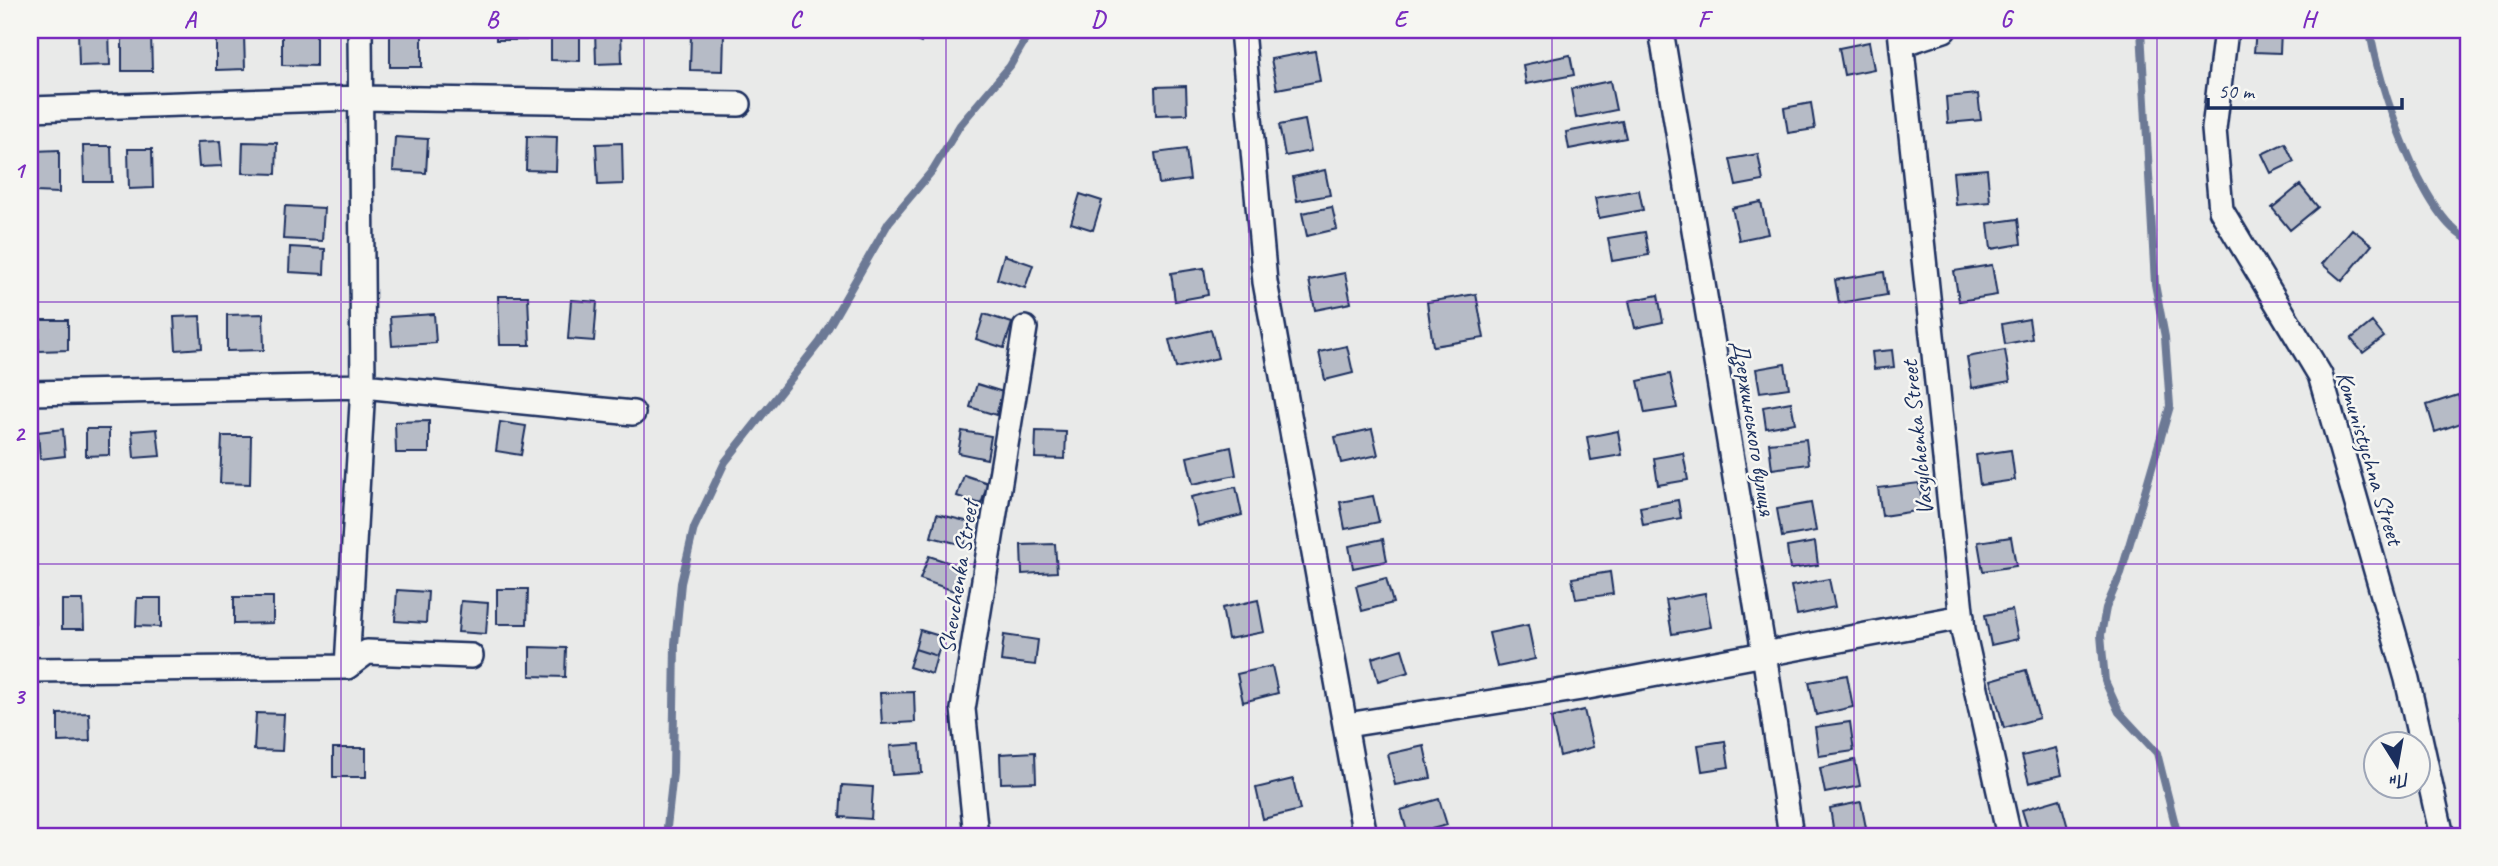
<svg xmlns="http://www.w3.org/2000/svg" width="2498" height="866" font-family="Caveat,sans-serif">
<rect width="100%" height="100%" fill="#e9eae9"/>
<filter id="ink" filterUnits="userSpaceOnUse"><feTurbulence type="fractalNoise" baseFrequency=".0143" numOctaves="2"/><feDisplacementMap in="SourceGraphic" scale="14" xChannelSelector="R" yChannelSelector="G"/><feConvolveMatrix kernelMatrix="1 2 1 2 8 2 1 2 1" color-interpolation-filters="sRGB"/></filter>
<g filter="url(#ink)">
<g fill="none" stroke-linecap="round" stroke-linejoin="round">
<!-- stream -->
<path stroke="#6c7995" stroke-width="8" d="M2141 30 2155 284 2165 337 2170 406 2121 573 2106 608 2101 635 2105 681 2119 712 2157 753 2178 836
M2370 30C2376 78 2422 219 2468 239
M666 836 673 773 675 644 681 583 694 528 725 462 820 342 889 222 932 171 960 125 1010 66 1031 30"/>
</g>
<!-- building -->
<path fill="#b6bbc6" stroke="#1b2f5e" stroke-width="2" d="M78 30H109L110 65 79 66Z
M496 30H526V40H496Z
M551 30H580V61L551 60Z
M595 30H621L622 63 596 64Z
M891 30H926L921 43Z
M2256 30H2281L2280 53 2254 52Z
M282 32H316V66L282 65Z
M390 32H422V67H390Z
M151 33 152 71H122V34Z
M691 33 724 34 723 71 690 70Z
M244 35 245 69 216 70V36Z
M1869 42 1874 69 1844 75 1839 48Z
M1315 51 1320 81 1277 89 1271 59Z
M1570 55 1574 75 1526 84 1523 65Z
M1610 81 1616 110 1576 118 1571 89Z
M1186 86 1187 114 1156 115 1155 87Z
M1978 94 1981 120 1948 123 1946 97Z
M1811 103 1815 129 1788 133 1784 108Z
M1305 120 1311 151 1285 156 1279 125Z
M1622 121 1626 138 1569 149 1566 132Z
M527 136 557 137 556 171 526 170Z
M395 137 428 139 426 173 393 171Z
M220 141 222 166 199 167 197 142Z
M243 142 277 143 276 174 242 173Z
M622 143 623 184 598 185 596 144Z
M2285 143 2294 162 2271 173 2262 154Z
M83 146H111L112 182H84Z
M128 149H152L153 188 129 189Z
M1186 149 1190 180 1159 184 1155 153Z
M59 150V193L35 192 34 151Z
M1758 154 1763 181 1736 186 1730 159Z
M1987 169 1990 202 1956 205 1953 172Z
M1325 170 1330 195 1297 201 1293 177Z
M2300 185 2318 207 2290 230 2272 208Z
M1639 190 1643 210 1599 218 1595 198Z
M1080 194 1102 201 1093 230 1071 223Z
M1761 202 1768 234 1739 240 1732 208Z
M285 206 324 208 322 241 283 239Z
M1332 207 1337 229 1307 236 1302 213Z
M2018 219 2021 244 1991 249 1988 223Z
M2352 229 2372 245 2342 281 2322 264Z
M1645 232 1649 255 1612 261 1608 238Z
M290 247 325 249 324 274 289 272Z
M1004 255 1033 265 1025 288 997 279Z
M1992 265 1997 295 1959 301 1954 271Z
M1204 268 1208 295 1175 301 1171 273Z
M1884 272 1887 295 1839 303 1835 280Z
M1345 273 1351 303 1315 310 1309 280Z
M1476 294 1484 338 1433 346 1427 302Z
M1658 295 1663 322 1635 328 1629 301Z
M498 296H528L530 345H500Z
M571 300 597 302 594 341 568 339Z
M263 314 264 350 227 351V315Z
M434 314 436 343 392 346 390 317Z
M984 314 1012 323 1004 348 976 339Z
M200 316 202 348 176 350 174 317Z
M2029 319 2032 339 2005 344 2002 324Z
M38 320H68V350L39 351Z
M2372 322 2384 337 2363 353 2351 339Z
M1211 330 1218 358 1176 368 1169 340Z
M1347 346 1353 373 1325 380 1319 352Z
M1892 350 1894 367 1874 369 1872 352Z
M2005 350 2010 381 1972 388 1967 357Z
M1785 364 1789 388 1760 392 1756 369Z
M1670 374 1677 408 1645 413 1638 381Z
M977 384 1003 392 996 415 970 407Z
M2458 395 2467 421 2435 432 2427 405Z
M1791 402 1795 423 1766 428 1763 407Z
M429 421V453H396L395 422Z
M500 422 526 426 521 455 496 451Z
M63 429 65 456 40 459 38 432Z
M86 429H109V455L86 456Z
M157 429 160 456 134 458 132 431Z
M1372 429 1378 455 1341 463 1335 437Z
M962 431 991 436 987 459 958 453Z
M1036 431 1066 432 1065 459 1035 458Z
M1618 431 1622 455 1591 460 1587 437Z
M222 436H251L250 484 220 483Z
M1806 439 1809 464 1772 469 1769 443Z
M1231 447 1236 475 1193 484 1187 457Z
M2011 450 2015 480 1980 485 1976 455Z
M1683 453 1688 480 1658 485 1654 458Z
M964 475 988 483 981 504 957 496Z
M1919 483 1923 510 1882 516 1878 488Z
M1236 487 1242 515 1198 526 1191 497Z
M1373 496 1379 522 1345 529 1340 502Z
M1678 500 1681 518 1643 525 1640 507Z
M1811 503 1816 531 1782 537 1777 509Z
M937 514 970 522 964 545 931 537Z
M2011 537 2016 566 1983 571 1978 542Z
M1383 539 1387 561 1353 568 1349 546Z
M1815 542 1818 565 1790 569 1787 547Z
M1055 544 1057 572 1022 574 1021 545Z
M929 556 962 567 954 591 920 579Z
M1610 572 1613 594 1576 599 1572 578Z
M1386 578 1393 603 1362 611 1356 586Z
M1829 579 1835 607 1797 615 1791 586Z
M497 589H528L527 624H497Z
M397 590 428 592 426 623 395 621Z
M30 593H34L35 626H30Z
M1705 593 1711 627 1672 634 1666 600Z
M234 597H273V623L234 624Z
M137 598H161V627L136 626Z
M62 600H83L84 629H62Z
M1258 600 1264 632 1228 639 1222 608Z
M461 601 488 603 486 634 458 632Z
M2012 610 2018 639 1991 645 1985 615Z
M1528 625 1535 659 1497 667 1489 633Z
M920 630 943 637 937 656 915 649Z
M1004 635 1038 640 1035 665 1001 661Z
M530 647 566 648 565 677 530 676Z
M915 649 937 656 932 674 909 667Z
M1402 649 1409 672 1378 681 1372 658Z
M2468 659V687H2462L2459 660Z
M1272 666 1278 693 1243 702 1237 674Z
M2026 670 2039 718 2004 728 1991 680Z
M1847 675 1853 707 1816 715 1809 682Z
M914 692 915 722 882 724 880 693Z
M1584 710 1593 747 1560 756 1551 718Z
M2468 711V738L2464 739 2461 712Z
M89 713 90 741 58 742V714Z
M256 713 284 714 282 751 254 750Z
M1850 722 1854 751 1819 756 1815 727Z
M1725 741 1729 767 1702 771 1698 745Z
M920 744 922 773 892 775 890 746Z
M1424 746 1431 778 1395 785 1388 754Z
M333 748H366V777H333Z
M2056 748 2062 775 2029 783 2022 756Z
M1035 752 1036 782 1001 783 1000 754Z
M1855 760 1860 786 1825 793 1820 768Z
M1293 779 1300 810 1263 819 1256 788Z
M842 785 873 787 871 819 840 817Z
M1439 799 1447 825 1408 835 1401 810Z
M2060 799 2068 828 2030 836 2022 810Z
M1861 802 1866 828 1834 834 1830 808Z"/>
<g fill="none" stroke-linecap="round" stroke-linejoin="round">
<!-- street casing -->
<g stroke="#1b2f5e" stroke-width="28">
<path id="street" d="M1242 30 1265 282 1365 836
M1661 30 1764 653 1791 836
M1900 30 1963 630 2009 836
M2226 30 2214 129 2221 210 2320 375 2407 679 2442 836
M1902 44 1944 30
M30 109 360 98 739 104
M30 393 363 386 633 413
M347 667 363 386 360 30
M30 670 347 667 367 652 471 656
M1347 725 1588 687 1962 617
M976 836 963 709 1025 328"/>
</g>
<!-- street -->
<use href="#street" stroke="#f6f6f2" stroke-width="23"/>
</g>
</g>
<!-- grid -->
<path fill="none" stroke="#7b2cbf" stroke-width="2" stroke-opacity="0.55" d="M341 30V836M644 30V836M946 30V836M1249 30V836M1552 30V836M1854 30V836M2157 30V836M30 302H2468M30 564H2468"/>
<g text-anchor="middle" stroke-width="5" stroke-linejoin="round" paint-order="stroke">
<!-- street labels -->
<g font-size="24" fill="#1b2f5e" stroke="#f6f6f2">
<text transform="translate(1754 428) rotate(81)" y="8">Дзержинського вулиця</text>
<text transform="translate(1917 438) rotate(-96)" y="8">Vasylchenka Street</text>
<text transform="translate(2370 458) rotate(73)" y="8">Komunistychna Street</text>
<text transform="translate(958 577) rotate(-81)" y="8">Shevchenka Street</text>
</g>
</g>
<!-- margin -->
<rect width="2498" height="866" fill="none" stroke="#f6f6f2" stroke-width="77"/>
<!-- north arrow -->
<g transform="translate(2397 765) rotate(169)"><circle r="33" fill="#f6f6f2" stroke="#9ea6b7" stroke-width="2"/>
<path d="M0-5L12 26L0 18L-12 26Z" fill="#1b2f5e"/>
<text y="-10" font-size="19" font-weight="bold" text-anchor="middle" fill="#1b2f5e">Пн</text>
</g>
<!-- scale -->
<path d="M2208 98v10h194v-10" fill="none" stroke="#1b2f5e" stroke-width="3.5"/>
<text x="2218" y="98" font-size="21" fill="#1b2f5e" stroke="#f6f6f2" stroke-width="5" paint-order="stroke">50 m</text>
<rect x="38" y="38" width="2422" height="790" fill="none" stroke="#7b2cbf" stroke-width="2.5"/>
<g font-size="23" text-anchor="middle" font-weight="bold" fill="#7b2cbf">
<text x="190" y="27">A</text>
<text x="492" y="27">B</text>
<text x="795" y="27">C</text>
<text x="1098" y="27">D</text>
<text x="1400" y="27">E</text>
<text x="1703" y="27">F</text>
<text x="2006" y="27">G</text>
<text x="2308" y="27">H</text>
<text x="19" y="178">1</text>
<text x="19" y="441">2</text>
<text x="19" y="704">3</text>
</g>
</svg>
